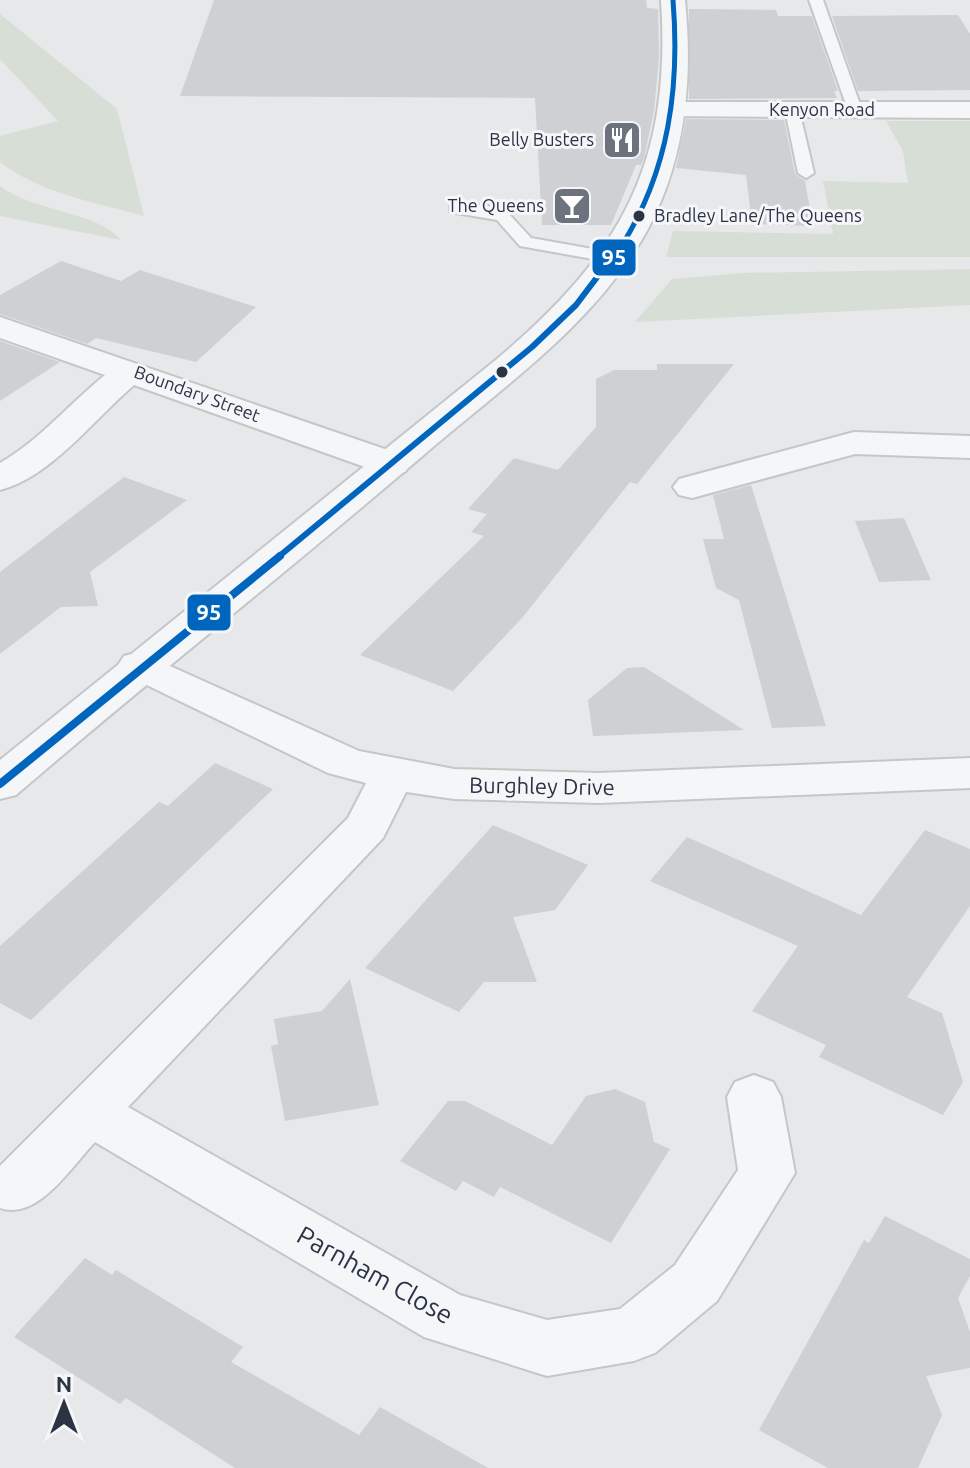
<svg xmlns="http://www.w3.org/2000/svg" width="970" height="1468" font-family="Ubuntu,sans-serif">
<rect width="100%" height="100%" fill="#e6e8ea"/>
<!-- green -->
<path fill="#d6ded6" d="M0 14 117 109 144 216C94 202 42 194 0 162V136L58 121 0 59Z
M886 121H970V257H666L673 231 833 234 823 181 908 183 903 151Z
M0 186C33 212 97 211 121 240L0 216Z
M970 269V305L635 322 672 279 742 273Z"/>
<!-- building -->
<path fill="#ced0d3" d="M214 0H646L647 8 658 9 659 58 654 111 644 158 641 165H636L611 225H542L535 98 180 96Z
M689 9 776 10 778 16H812L838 91H834L837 98 689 99Z
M958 15 970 34V90L858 91 832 16Z
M686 119 784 120 795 174 805 181 813 226 752 224 746 175 676 168Z
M61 261 121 281 140 270 256 307 196 362 96 338 87 344 0 314V295Z
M0 341 60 362 0 401Z
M657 364H734L637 484 630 482 522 618 453 691 360 655 484 536 471 532 487 514 468 509 514 458 558 470 596 427V379L614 370H657Z
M124 477 187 500 90 572 98 606 61 607 0 654V572Z
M751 485 787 600 826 726 772 728 739 600 716 588 703 539H724L713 495Z
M904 518 931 580 879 582 855 521Z
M644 667 744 730 593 736 588 700 627 668Z
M215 763 273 789 31 1020 0 1003V946L159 802 168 806Z
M493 825 588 865 555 910 513 917 537 982H484L459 1012 365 968Z
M925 830 970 849V906L907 997 942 1013 963 1082 943 1115 819 1057 826 1045 752 1011 798 946 650 881 687 837 861 915Z
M350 979 379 1105 285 1121 271 1046 278 1044 274 1019 322 1011Z
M615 1089 645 1102 654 1142 670 1149 611 1243 500 1187 494 1197 463 1181 456 1191 400 1161 448 1101H465L552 1145 586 1096Z
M885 1216 970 1259V1276L958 1298 970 1332V1368L926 1376 942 1415 918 1468H828L759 1430 864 1240 869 1243Z
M85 1258 112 1275 116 1270 243 1347 231 1362 359 1435 380 1407 488 1468H235L126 1398 120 1404 14 1337Z"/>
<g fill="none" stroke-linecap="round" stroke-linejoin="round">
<!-- service casing -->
<g stroke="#c4c6c8" stroke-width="4">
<path id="service" d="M809 0H823L862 110 860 113 848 110Z
M792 106 799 110 814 173 806 178 798 173 785 110Z
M456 204 488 206 509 214 531 238 615 253 623 258 615 263 520 246 497 220 450 212V206Z"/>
</g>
<!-- minor casing -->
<g stroke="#c4c6c8" stroke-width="4">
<path id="minor" d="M674 102H970V118L664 116 661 110 664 104Z
M0 317 405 456 410 464 405 472 392 475 379 472 134 385C94 419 51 477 0 490V463C40 440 69 404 105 375L0 338Z
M854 432 970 436V458L855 454 692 498 679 495 673 487 679 479Z
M139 652 359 751 454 769 599 773 970 758V788L599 803 454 799 406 792 383 838 128 1107 460 1295 547 1320 620 1309 675 1265 738 1170 727 1097 735 1082 754 1075 773 1082 781 1097 795 1173 717 1301 655 1353 634 1361 547 1376 424 1337 95 1142C71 1167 38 1221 0 1208V1166L348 818 366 783 328 773 124 674 118 665 124 656Z"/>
</g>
<!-- tertiary casing -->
<g stroke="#c4c6c8" stroke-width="4">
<path id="tertiary" d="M661 0H685C693 79 686 157 648 229 598 320 511 381 433 447 296 565 153 677 16 795L0 799V760L497 359C620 255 672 165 661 0Z"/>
</g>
<!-- service -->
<use href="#service" fill="#f5f6f7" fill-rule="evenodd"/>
<!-- minor -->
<use href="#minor" fill="#f5f6f7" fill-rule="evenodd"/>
<!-- tertiary -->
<use href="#tertiary" fill="#f5f6f7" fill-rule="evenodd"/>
<!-- bus-1-far2 casing -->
<g stroke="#f4f6f9" stroke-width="9">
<path id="bus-1-far2" d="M622 245C669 170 680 87 673 0"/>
</g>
<!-- bus-1-far1 casing -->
<g stroke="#f4f6f9" stroke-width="11">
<path id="bus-1-far1" d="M277 558 532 347 576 305 623 243"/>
</g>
<!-- bus-1 casing -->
<g stroke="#f4f6f9" stroke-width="14">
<path id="bus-1" d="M0 784 280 556"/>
</g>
<!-- bus-1-far2 -->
<use href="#bus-1-far2" stroke="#0065bd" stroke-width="5"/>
<!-- bus-1-far1 -->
<use href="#bus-1-far1" stroke="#0065bd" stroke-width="6"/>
<!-- bus-1 -->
<use href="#bus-1" stroke="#0065bd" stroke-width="8"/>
</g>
<!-- icons -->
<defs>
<g id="restaurant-square" transform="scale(2)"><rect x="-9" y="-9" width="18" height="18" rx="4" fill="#6c737f" stroke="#f4f6f9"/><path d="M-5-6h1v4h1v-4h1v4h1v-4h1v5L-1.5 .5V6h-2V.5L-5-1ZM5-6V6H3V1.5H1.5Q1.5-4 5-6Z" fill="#fff"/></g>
<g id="bar-square" transform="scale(2)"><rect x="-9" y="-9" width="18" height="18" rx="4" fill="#6c737f" stroke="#f4f6f9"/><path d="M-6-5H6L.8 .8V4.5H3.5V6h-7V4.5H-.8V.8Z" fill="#fff"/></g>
</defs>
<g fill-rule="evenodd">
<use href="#restaurant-square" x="622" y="140"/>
<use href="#bar-square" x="572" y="206"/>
</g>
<!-- markers -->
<g fill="#2b3445" stroke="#f4f6f9" stroke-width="3">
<circle cx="639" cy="216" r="7"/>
<circle cx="502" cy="372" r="7"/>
</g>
<g text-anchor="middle" stroke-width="6" stroke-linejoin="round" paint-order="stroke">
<!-- far-street labels -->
<g font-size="18" fill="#2b3445" stroke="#f4f6f9">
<text x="822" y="116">Kenyon Road</text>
<text transform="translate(197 394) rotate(20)" y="6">Boundary Street</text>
</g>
<!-- far-poi labels -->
<g font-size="18" fill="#2b3445" stroke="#f4f6f9" text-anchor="end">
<text x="594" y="146">Belly Busters</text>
<text x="544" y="212">The Queens</text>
</g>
<!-- far-bus labels -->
<g font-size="18" fill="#2b3445" stroke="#f4f6f9" text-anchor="start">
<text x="654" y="222">Bradley Lane/The Queens</text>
</g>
<!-- street labels -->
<g font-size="22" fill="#2b3445" stroke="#f4f6f9">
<text transform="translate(542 786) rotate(1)" y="8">Burghley Drive</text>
</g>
<!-- near-street labels -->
<g font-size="26" fill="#2b3445" stroke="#f4f6f9">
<text transform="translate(375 1275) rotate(29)" y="9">Parnham Close</text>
</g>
</g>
<g stroke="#f4f6f9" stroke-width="3">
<rect x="591" y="238" width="46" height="39" rx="8" fill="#0065bd"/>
<rect x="186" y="593" width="46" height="39" rx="8" fill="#0065bd"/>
</g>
<g font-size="22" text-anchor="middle" font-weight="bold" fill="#fff">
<text x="614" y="265">95</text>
<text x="209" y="620">95</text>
</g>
<!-- north arrow -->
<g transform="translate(64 1404)" stroke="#f4f6f9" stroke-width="6" paint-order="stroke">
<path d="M0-6L14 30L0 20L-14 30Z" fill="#2b3445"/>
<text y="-12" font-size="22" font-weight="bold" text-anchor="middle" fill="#2b3445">N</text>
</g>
</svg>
